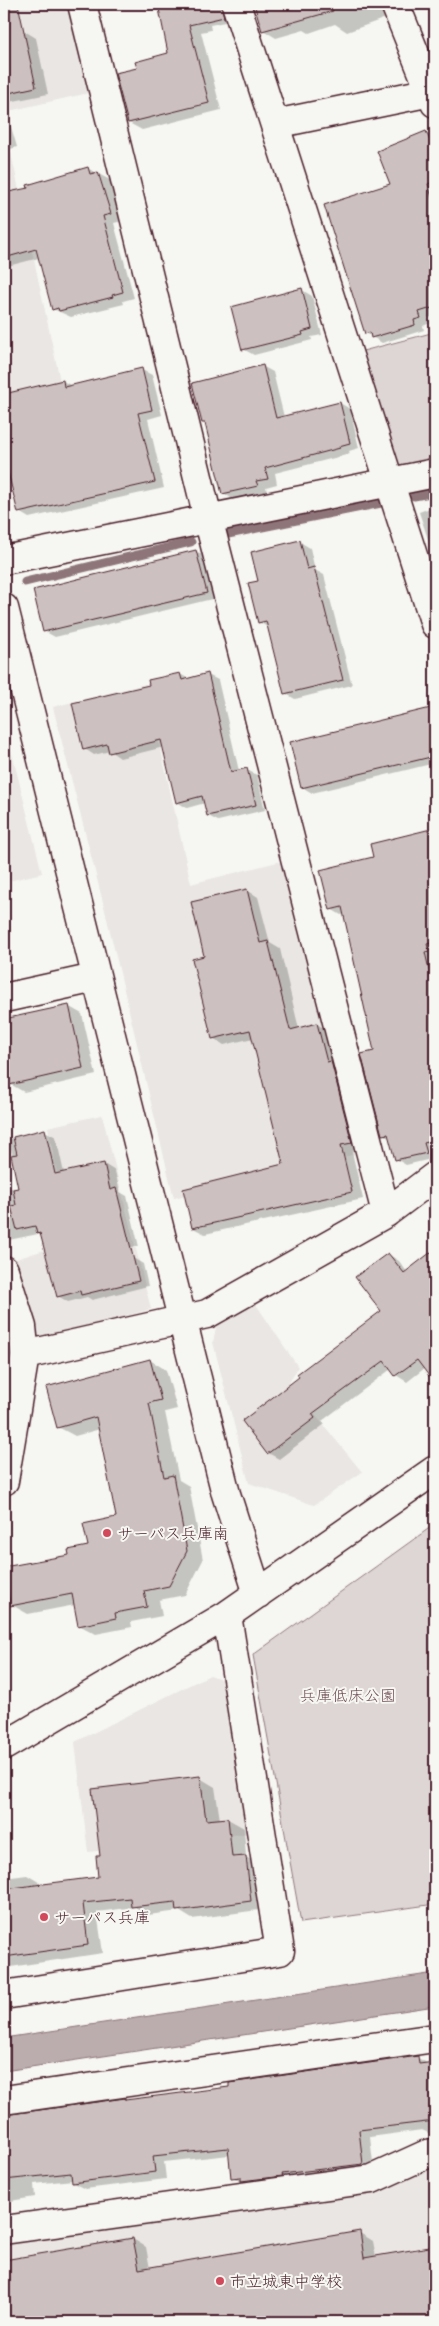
<svg xmlns="http://www.w3.org/2000/svg" width="439" height="2326" font-family="Itim,'Klee One',sans-serif">
<rect width="100%" height="100%" fill="#f6f6f2"/>
<filter id="ink" filterUnits="userSpaceOnUse"><feTurbulence type="fractalNoise" baseFrequency=".02" numOctaves="2"/><feDisplacementMap in="SourceGraphic" scale="10" xChannelSelector="R" yChannelSelector="G"/><feConvolveMatrix kernelMatrix="1 2 1 2 8 2 1 2 1" color-interpolation-filters="sRGB"/></filter>
<g filter="url(#ink)">
<!-- built -->
<path fill="#e9e6e3" d="M4 4H70L93 92 4 112Z
M4 121 62 390 4 398Z
M146 684 191 884 282 861 356 1154 174 1198 104 906 53 707Z
M4 722 42 873 4 882Z
M102 1115 151 1309 42 1340 29 1329 10 1261 70 1242 48 1127Z
M255 1303 298 1367 289 1383 362 1472 314 1505 249 1483 213 1342 217 1323Z
M210 1675 228 1682 250 1833 88 1852 75 1742Z
M435 2167V2322H4V2241L377 2189Z"/>
<!-- green -->
<path fill="#ddd6d5" stroke="#947a80" d="M435 332V459L397 467 359 352Z
M435 1524V1904L301 1923 253 1655Z"/>
<!-- water -->
<path fill="#bbadae" stroke="#8e747a" d="M435 1973V2006L4 2071V2038Z"/>
<!-- shadow -->
<path fill="#0003" d="M159 4H236L235 20 210 25 211 30 201 32 221 110 142 130 129 123 138 69 170 54Z
M254 4H381L386 18 347 32 335 24 309 33 304 30 276 38 263 30Z
M23 30 36 38 48 94 4 103 17 147 4 151V34Z
M426 132 435 138V316L428 318 430 323 423 326 424 330 382 343 366 333 392 184Z
M87 168 110 180 122 221 114 223 134 298 123 301 124 304 71 317 53 309 39 258 4 267V194L30 189 29 185Z
M302 290 312 296 322 335 311 337 312 340 254 355 243 349Z
M262 366 273 372 284 417 340 403 350 409 359 448 349 451 350 454 275 473 277 484 266 487 267 492 233 499 223 493 206 424 203 422Z
M142 370 152 375 162 415 148 419 164 488 29 518 19 512 4 451V395L63 381 72 386Z
M435 506V560L419 512Z
M300 542 310 548 315 570 324 575 352 685 295 699 285 693 269 628 259 622Z
M196 551 206 557 216 598 55 637 44 631Z
M180 674 189 679 208 675 218 680 239 771 247 770 257 775 265 810 218 821 208 816 205 803 187 808 177 802 164 747 120 758 110 751 94 755 85 749 151 686Z
M432 709 435 711V763L312 793 302 787Z
M4 764 9 787 4 788Z
M435 830V1158L406 1165 396 1159 391 1139 383 1134 376 1052 345 914 341 915 331 909 375 858 372 845Z
M247 890 258 897 270 943 280 949 299 1029 317 1024 328 1031 363 1149 352 1152 363 1199 205 1234 193 1228 285 1165 253 1038 224 1045 213 1038 206 957Z
M68 1006 82 1014 96 1075 24 1092 10 1084 4 1057V1020Z
M45 1131 56 1137 64 1173 104 1164 115 1171 120 1192 127 1196 139 1247H55L38 1234 4 1241V1188H19L9 1139Z
M435 1250V1382L425 1368 407 1382 396 1375 391 1369 322 1421 325 1424 279 1459 268 1453 243 1421 383 1311 388 1254 399 1261 407 1272Z
M133 1258 143 1264 148 1286 92 1300 87 1297 68 1302 58 1296Z
M150 1360 166 1370 177 1409 165 1412 179 1480 189 1486 203 1560 185 1595 159 1600 162 1616 131 1622 132 1627 96 1634 79 1625 75 1605 28 1614 12 1605 70 1556 90 1546 118 1518 100 1429 75 1436 58 1427Z
M200 1778 215 1787 220 1820 228 1819 244 1828 246 1857 261 1866 266 1909 192 1919 179 1911 148 1915 135 1907 97 1912 103 1953 4 1968V1878L27 1875 42 1884 43 1886 99 1878 102 1857Z
M418 2058 429 2064 435 2063V2136L422 2130 370 2137 374 2171 244 2184 233 2177 230 2155 164 2162 166 2179 85 2189 73 2183V2180L34 2184 35 2197 4 2202V2116L125 2100 128 2101 191 2094Z
M360 2233 373 2241 376 2257 435 2247V2322H4V2261L133 2239 146 2247 150 2269Z"/>
<g fill="none" stroke-linecap="round" stroke-linejoin="round">
<!-- stream -->
<path stroke="#8e747a" stroke-width="9" d="M414 496 435 492
M228 534 381 503
M25 582 191 542"/>
</g>
<!-- building -->
<path fill="#ccc1c0" stroke="#4a1f2b" d="M4 4H18L36 87 4 94Z
M158 4H221L224 17 189 25 209 103 128 123 115 73 137 68 135 62 168 53Z
M254 4H332L333 11 262 31Z
M426 131 435 153V181L428 184 435 207V307L419 312 421 318 414 320 415 325 371 338 370 332 365 334 324 205 390 184 377 151Z
M88 167 90 174 98 172 111 214 103 216 123 292 112 295 113 297 59 311 58 308 52 310 36 249 4 258V193L28 188 27 185Z
M302 288 312 329 302 332 303 335 242 350 231 307Z
M263 365 276 418 340 402 350 443 339 446 340 448 265 468 268 479 256 481 258 486 222 494 205 423H202L192 383Z
M142 368 152 410 138 413 155 482 18 513 4 456V394L63 380 64 387Z
M300 540 307 569 314 567 343 680 284 694 266 621 258 623 248 583 258 581 251 552Z
M196 550 207 593 43 632 33 590Z
M180 673 182 680 208 673 231 772 247 768 256 805 207 816 202 796 176 803 161 740 109 753 107 744 83 750 72 703 149 685 148 680Z
M435 707V756L301 788 290 742Z
M435 828V942L427 944 429 951 425 952 435 996V1140L424 1143 427 1153 395 1160 388 1134 382 1135 361 1054 374 1051 342 907 330 910 320 870 373 857 370 844Z
M247 889 260 943 268 941 290 1030 317 1023 327 1062 331 1061 352 1143 341 1145 352 1192 192 1228 183 1189 283 1164 250 1030 212 1039 192 959 204 956 191 902Z
M69 1005 83 1068 9 1085 4 1062V1019Z
M45 1129 55 1174 104 1163 110 1190 116 1188 139 1281 81 1295 80 1291 57 1297 40 1233 37 1234 35 1226 17 1230 11 1206 16 1205 13 1189 18 1188 11 1155 17 1154 13 1137Z
M435 1249V1384L417 1360 395 1376 384 1361 312 1414 315 1418 267 1454 242 1421 299 1377 297 1374 381 1311 355 1277 388 1253 404 1273Z
M150 1359 161 1400 149 1403 164 1477 173 1475 187 1551 169 1586 144 1591 147 1607 115 1613 116 1618 78 1626 72 1594 10 1606 4 1567 69 1555 68 1550 88 1546 83 1524 116 1517 96 1417 57 1428 46 1387Z
M200 1776 206 1820 228 1818 232 1857 246 1856 251 1901 176 1911 175 1902 131 1907 130 1898 83 1903 88 1945 4 1957V1889L98 1877 96 1856H100L92 1789Z
M418 2056 419 2064 435 2062V2121L359 2130 363 2164 282 2174 283 2176 241 2181V2177L231 2178 228 2148 153 2156 155 2172 72 2183 71 2173 4 2180V2115L125 2098V2100L229 2087V2083Z
M360 2231 364 2258 435 2246V2322H4V2260L133 2238 139 2269Z"/>
<g fill="none" stroke-linecap="round" stroke-linejoin="round">
<!-- minor casing -->
<g stroke="#4a1f2b" stroke-width="31">
<path id="minor" d="M82 4 208 518 386 1213
M236 4 435 624
M395 4 435 103
M275 124 431 92
M4 560 435 473
M4 608 226 1494 258 1594
M4 998 95 978
M4 1270 22 1327 25 1355 4 1481
M25 1355 207 1314 386 1213 435 1176
M4 1746 227 1615 435 1470
M4 1995 280 1951 227 1615
M4 2100 435 2038
M4 2230 372 2179 427 2154 435 2153"/>
</g>
<!-- minor -->
<use href="#minor" stroke="#f6f6f2" stroke-width="28"/>
</g>
</g>
<!-- markers -->
<g fill="#d1495b" stroke="#f6f6f2" stroke-width="2">
<circle cx="107" cy="1533" r="5"/>
<circle cx="44" cy="1917" r="5"/>
<circle cx="220" cy="2281" r="5"/>
</g>
<g text-anchor="middle" stroke-width="4" stroke-linejoin="round" paint-order="stroke">
<!-- poi labels -->
<g font-size="16" fill="#4a1f2b" stroke="#f6f6f2" text-anchor="start">
<text x="117" y="1539">サーパス兵庫南</text>
<text x="54" y="1923">サーパス兵庫</text>
<text x="230" y="2287">市立城東中学校</text>
</g>
<!-- park labels -->
<g font-size="16" fill="#6f4d56" stroke="#f6f6f2">
<text x="348" y="1701">兵庫低床公園</text>
</g>
</g>
<!-- margin -->
<rect width="439" height="2326" fill="none" stroke="#f6f6f2" stroke-width="20"/>
<rect x="10" y="10" width="419" height="2306" fill="none" stroke="#4a1f2b" stroke-width="2" filter="url(#ink)"/>
</svg>
